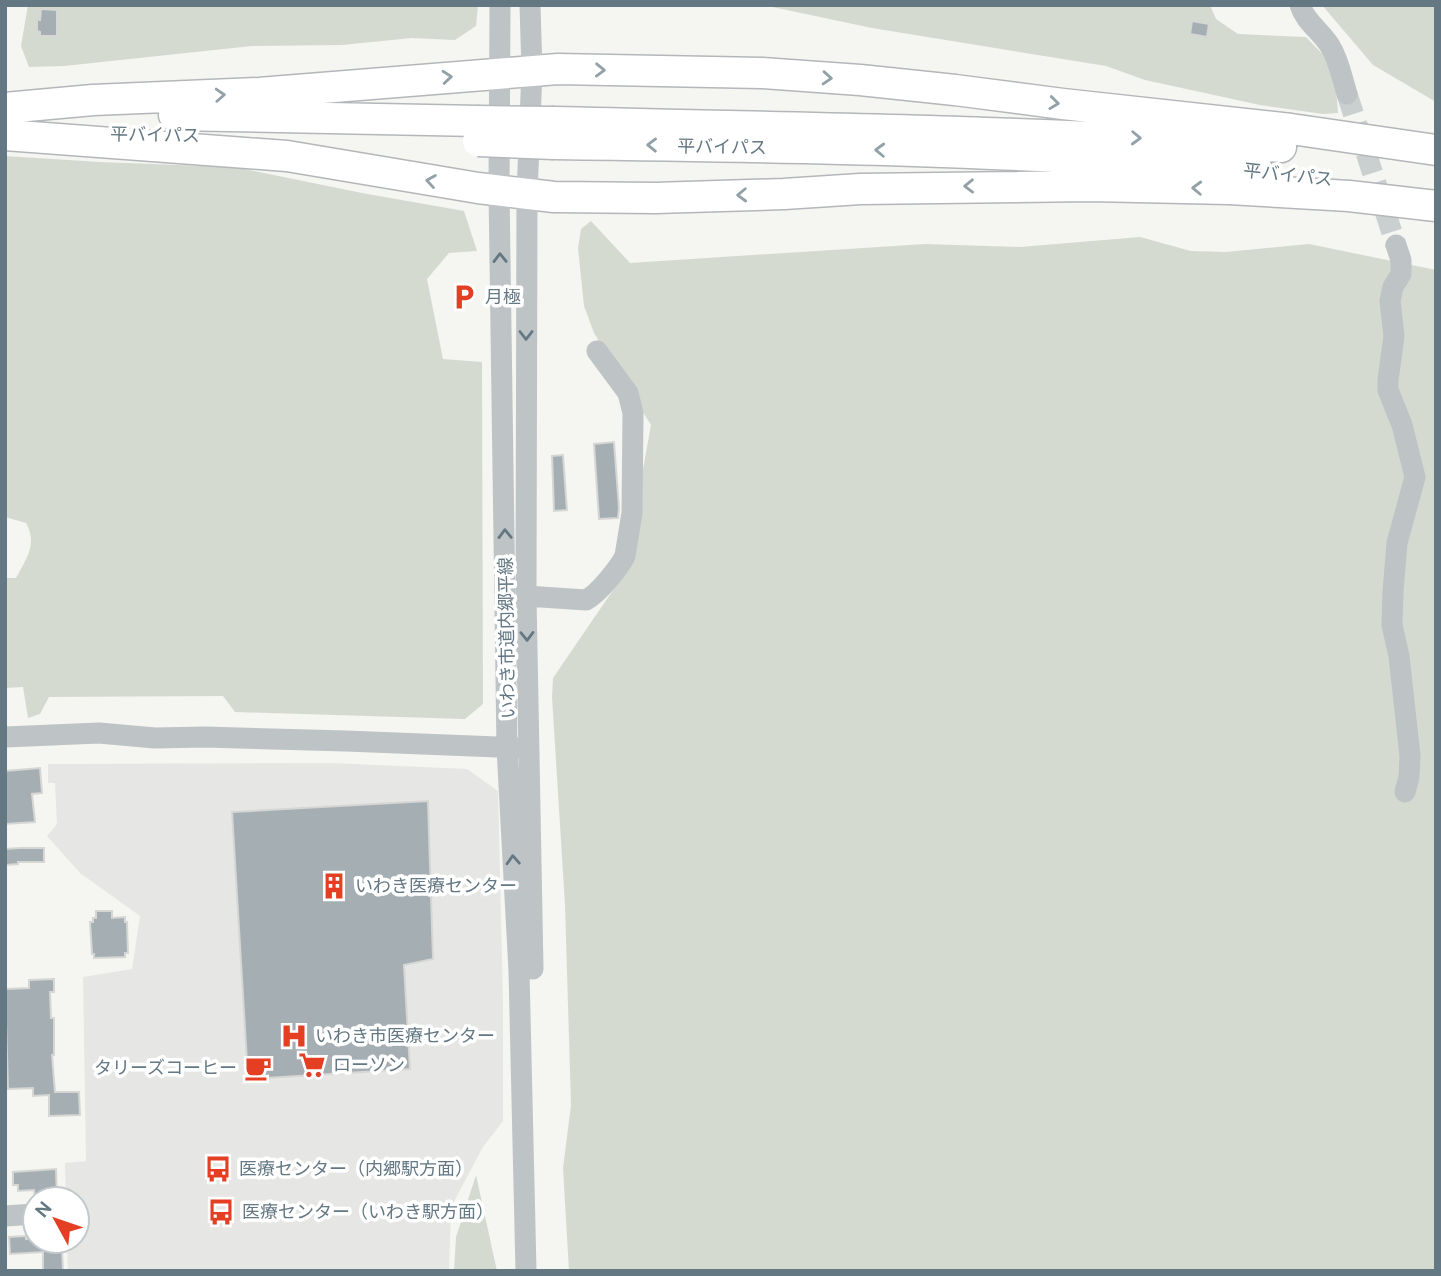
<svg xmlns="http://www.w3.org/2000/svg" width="1441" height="1276" font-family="Ubuntu,'Noto Sans JP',sans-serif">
<rect width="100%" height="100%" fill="#f5f5f1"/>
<!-- built -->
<path fill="#e6e6e5" d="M332 763 467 769 498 791 503 1002V1121L483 1147 451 1207 449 1271H68L67 1241H77V1199H66L65 1163 86 1161 83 977 132 969 140 916 80 873 47 836 57 824 55 783H48V764Z"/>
<!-- green -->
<path fill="#d5dad0" d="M28 5H478L476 26 455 40 412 38 342 45 252 46 64 66 29 67 21 46Z
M763 5H1210L1216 19 1238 34 1306 37C1312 44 1320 50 1325 58 1335 74 1337 95 1338 113L1323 114 1260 105 1145 80 1106 66 872 28Z
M1322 5H1436V102L1373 65Z
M5 156 100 162 234 167 362 193 464 211 477 251 449 253 427 279 443 359 482 362 483 704 465 719 235 712 223 696 49 697 40 714 28 718 23 687 5 688V578H16C26 559 38 544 26 523L5 517Z
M591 221 630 263 925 244 1020 247 1140 237 1191 251 1226 252 1309 244 1436 270V1271H569L563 1168 571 1105 565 905 552 697 553 678 624 574 651 425 594 333 584 306 578 248 581 229Z
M476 1175 497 1271H454L456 1237Z"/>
<!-- building -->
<path fill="#a5afb3" stroke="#d6d6d4" stroke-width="2" d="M41 9 57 10V36H40V32L37 31V20H40Z
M1192 21 1209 24 1207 37 1190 34Z
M614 442 619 508 618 518 599 519 594 444Z
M563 455 567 510 554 511 552 456Z
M40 768 42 793 32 794 35 822 5 824V771Z
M428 801 433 959 404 965 410 1069 248 1079 232 812Z
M20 848H44V862H18V864L5 865V849Z
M96 911H112V918L125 917V922H127L128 953H125V957L94 958V954H92L90 922H93V918H96Z
M54 979V992H50L51 1018H54V1055H52L55 1092H79L80 1115 49 1116V1095L33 1096V1088L8 1089 5 989 29 988V980Z
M56 1169 57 1199H35L34 1190 18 1191V1185H13V1172Z
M26 1236V1239L32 1238V1241H64V1250H62L63 1271H43V1252L10 1254 9 1237Z"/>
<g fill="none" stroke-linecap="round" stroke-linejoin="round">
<!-- minor-tunnel -->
<path stroke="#cad0d0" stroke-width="21" stroke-dasharray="21 10" stroke-linecap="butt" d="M1347 94 1396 245"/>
<!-- highway casing -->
<g stroke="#b3b7ba" stroke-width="33">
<path id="highway" d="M5 108 93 100 259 93 558 69 762 73 860 80 955 90 1063 104 1291 129 1436 150
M174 115 478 121
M554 122C796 128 1039 131 1281 147
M5 135 287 156 478 188 554 197 655 198 784 194 860 189 1091 186 1229 189 1349 196 1436 206
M554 144C789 147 1025 150 1258 171"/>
</g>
<!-- minor -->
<path stroke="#bec3c6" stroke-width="21" d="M500 5 499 190 507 748 519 971 526 1271
M530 5 532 71 527 194 526 596 533 969
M1300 5C1305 22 1321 31 1330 46 1339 60 1342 78 1347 94
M1396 245 1401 260V274L1393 287 1390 301 1394 336 1388 380V390L1402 425 1415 477 1397 543 1393 591 1392 625 1399 656 1410 756 1409 777 1405 792
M526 596 586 600C598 594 619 568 625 556L632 513 633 413 628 393 597 351
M5 737 99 733 155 738 205 737 346 741 521 748
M5 1216 35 1214"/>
<!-- highway -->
<use href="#highway" stroke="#fff" stroke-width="30"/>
<!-- highway-bridge casing -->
<g stroke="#b3b7ba" stroke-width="33" stroke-linecap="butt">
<path id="highway-bridge" d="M478 121 554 122
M478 141 554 144"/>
</g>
<!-- highway-bridge -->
<use href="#highway-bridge" stroke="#fff" stroke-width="30"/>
</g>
<!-- one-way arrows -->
<defs><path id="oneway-chevron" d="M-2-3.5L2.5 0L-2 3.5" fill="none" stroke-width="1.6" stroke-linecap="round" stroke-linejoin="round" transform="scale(1.75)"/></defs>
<g stroke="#92a0a8">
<use href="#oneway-chevron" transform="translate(600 70) rotate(1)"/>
<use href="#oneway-chevron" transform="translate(447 77) rotate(-5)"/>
<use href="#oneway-chevron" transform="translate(827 78) rotate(4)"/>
<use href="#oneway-chevron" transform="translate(220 95) rotate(-3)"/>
<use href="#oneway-chevron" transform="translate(1054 103) rotate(7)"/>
<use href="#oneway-chevron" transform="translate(1136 138) rotate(2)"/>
<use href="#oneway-chevron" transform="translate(652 145) rotate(-179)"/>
<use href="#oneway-chevron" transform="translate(880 150) rotate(-178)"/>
<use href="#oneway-chevron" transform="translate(431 181) rotate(-171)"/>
<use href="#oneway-chevron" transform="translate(969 186) rotate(179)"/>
<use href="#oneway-chevron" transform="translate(1197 188) rotate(-178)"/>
<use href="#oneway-chevron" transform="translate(742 195) rotate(178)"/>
</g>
<g stroke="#647883">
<use href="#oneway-chevron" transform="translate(500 258) rotate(-91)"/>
<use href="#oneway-chevron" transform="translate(526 335) rotate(90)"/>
<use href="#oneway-chevron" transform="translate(505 534) rotate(-91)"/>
<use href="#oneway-chevron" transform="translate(527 636) rotate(89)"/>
<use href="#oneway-chevron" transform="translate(513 860) rotate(-93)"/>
</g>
<!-- icons -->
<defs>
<g id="parking-bare" transform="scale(2.1)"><path d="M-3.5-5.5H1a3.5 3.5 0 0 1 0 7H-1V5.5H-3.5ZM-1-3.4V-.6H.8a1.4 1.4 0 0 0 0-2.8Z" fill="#e43e23" stroke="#fff" stroke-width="2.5" paint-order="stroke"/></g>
<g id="building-bare" transform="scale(2.1)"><path d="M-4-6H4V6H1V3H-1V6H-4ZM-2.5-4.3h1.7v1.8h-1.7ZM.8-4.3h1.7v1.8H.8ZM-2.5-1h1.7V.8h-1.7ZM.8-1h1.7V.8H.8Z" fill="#e43e23" stroke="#fff" stroke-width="2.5" paint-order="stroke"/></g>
<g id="hospital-bare" transform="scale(2.1)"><path d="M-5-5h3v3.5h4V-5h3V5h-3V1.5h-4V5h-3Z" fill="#e43e23" stroke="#fff" stroke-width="2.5" paint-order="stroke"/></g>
<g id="supermarket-bare" transform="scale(2.1)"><path d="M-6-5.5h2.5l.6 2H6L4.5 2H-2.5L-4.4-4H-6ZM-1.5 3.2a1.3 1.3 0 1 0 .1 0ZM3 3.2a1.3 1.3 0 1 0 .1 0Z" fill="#e43e23" stroke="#fff" stroke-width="2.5" paint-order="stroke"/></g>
<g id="cafe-bare" transform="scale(2.1)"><path d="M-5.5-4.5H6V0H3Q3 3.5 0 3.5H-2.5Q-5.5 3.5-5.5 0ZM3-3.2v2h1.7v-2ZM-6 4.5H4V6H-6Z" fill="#e43e23" stroke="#fff" stroke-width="2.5" paint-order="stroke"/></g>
<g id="bus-bare" transform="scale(2.1)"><path d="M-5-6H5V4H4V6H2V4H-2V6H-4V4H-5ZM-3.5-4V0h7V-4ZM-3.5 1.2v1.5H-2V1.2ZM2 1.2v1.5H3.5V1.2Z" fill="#e43e23" stroke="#fff" stroke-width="2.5" paint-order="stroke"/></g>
</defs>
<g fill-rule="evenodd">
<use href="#parking-bare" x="464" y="297"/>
<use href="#building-bare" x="334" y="886"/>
<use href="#hospital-bare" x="294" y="1036"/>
<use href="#supermarket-bare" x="312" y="1065"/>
<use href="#cafe-bare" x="258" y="1068"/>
<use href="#bus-bare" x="218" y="1169"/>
<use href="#bus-bare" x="221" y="1212"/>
</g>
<g text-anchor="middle" stroke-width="7" stroke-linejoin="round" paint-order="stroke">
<!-- street labels -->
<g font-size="18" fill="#647883" stroke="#fff">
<text transform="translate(155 135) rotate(1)" y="6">平バイパス</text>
<text transform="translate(722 147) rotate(1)" y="6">平バイパス</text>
<text transform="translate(1288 175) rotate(6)" y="6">平バイパス</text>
<text transform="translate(507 638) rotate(-91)" y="6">いわき市道内郷平線</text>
</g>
<!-- poi labels -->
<g font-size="18" fill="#647883" stroke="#fff" text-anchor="start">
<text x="485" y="303">月極</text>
<text x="355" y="892">いわき医療センター</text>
<text x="315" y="1042">いわき市医療センター</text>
<text x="333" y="1071">ローソン</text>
<text x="237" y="1074" text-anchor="end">タリーズコーヒー</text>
<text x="239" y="1175">医療センター（内郷駅方面）</text>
<text x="242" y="1218">医療センター（いわき駅方面）</text>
</g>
</g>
<!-- border -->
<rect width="1441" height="1276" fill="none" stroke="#647883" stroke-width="14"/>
<!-- north arrow -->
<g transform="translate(56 1220) rotate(310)"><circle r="33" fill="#ffffff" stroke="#c1c9cd" stroke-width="2"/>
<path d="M0-5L12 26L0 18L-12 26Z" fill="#e43e23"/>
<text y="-10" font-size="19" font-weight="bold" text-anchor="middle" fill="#647883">N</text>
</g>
</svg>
